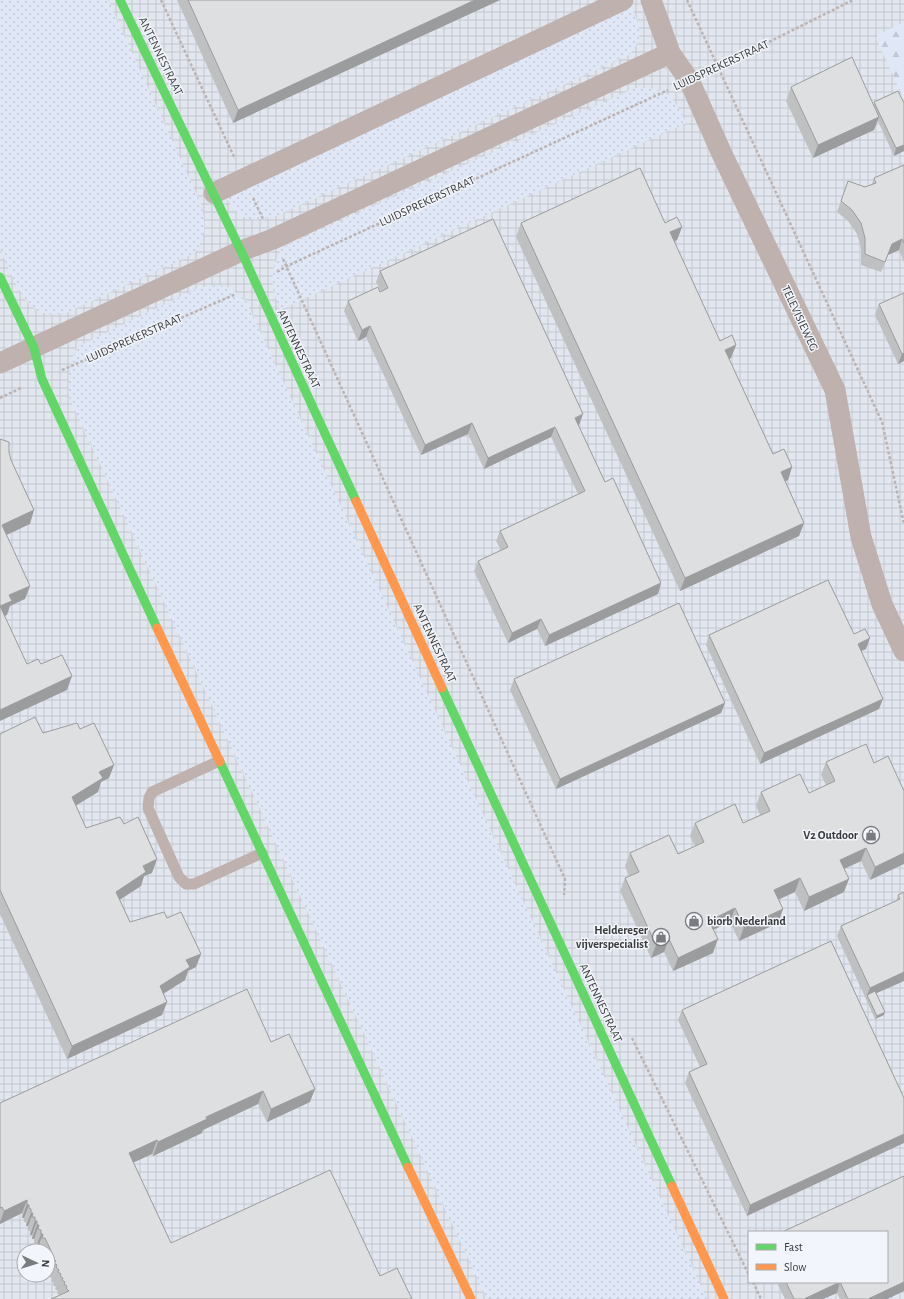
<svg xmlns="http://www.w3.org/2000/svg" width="904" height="1299" font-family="'Alegreya Sans',sans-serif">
<defs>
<pattern id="industrial-grid" width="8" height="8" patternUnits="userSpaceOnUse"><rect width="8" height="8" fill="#e2e6ef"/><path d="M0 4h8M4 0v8" fill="none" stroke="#c3c6ce"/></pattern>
<pattern id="green-dots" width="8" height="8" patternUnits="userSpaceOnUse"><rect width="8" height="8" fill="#e0e7f6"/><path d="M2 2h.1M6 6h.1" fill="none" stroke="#c1c7d4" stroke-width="1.8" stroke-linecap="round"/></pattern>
<pattern id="forest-firs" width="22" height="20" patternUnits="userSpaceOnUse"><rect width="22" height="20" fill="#e0e7f6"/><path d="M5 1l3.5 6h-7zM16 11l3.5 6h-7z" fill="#c1c7d4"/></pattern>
</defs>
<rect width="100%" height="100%" fill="#f4f6f9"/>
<!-- industrial -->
<path fill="url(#industrial-grid)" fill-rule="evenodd" d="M0 0H904V1299H0ZM749 1232H887V1282H749ZM24 1251H48V1275H24Z"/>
<!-- green -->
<path fill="url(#green-dots)" d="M0 0H108L202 206C205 228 207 232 195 253L66 313C58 314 48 315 41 312 20 302 9 269 0 249Z
M631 6C640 26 645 37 629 55L276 216C248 223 242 221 226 198Z
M635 88C668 87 673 95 686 123L280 310C271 284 268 272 283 247Z
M218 285 230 288 246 301 707 1299H487L69 397C68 377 69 365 77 347L198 288Z"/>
<!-- forest -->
<path fill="url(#forest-firs)" d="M904 22V99L875 36Z"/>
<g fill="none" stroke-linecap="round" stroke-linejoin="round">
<!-- path -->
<path stroke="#bbb4b2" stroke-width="2.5" stroke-dasharray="3 2" stroke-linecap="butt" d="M161 0 235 159
M687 0 882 422 904 524
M711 71 853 0
M253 198 263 219
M283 259 565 879 564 895
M277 272 287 266 668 90
M62 370 236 294
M0 398 21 388
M632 1038 749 1275
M753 1282 761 1299"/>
<!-- lane -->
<path stroke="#beb1ae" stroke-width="11" d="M219 761 152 792 149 798 148 808 179 877 186 884H194L262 853"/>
<!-- street -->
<path stroke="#beb1ae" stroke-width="21" d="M651 0 670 53 689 80 722 154 835 390 861 537 882 604 904 651
M214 193 623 0
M0 363 241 251 273 239 670 53"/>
<!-- fast -->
<path stroke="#63d668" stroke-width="9" d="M120 0 241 251 356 501
M0 277 34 348 42 379 157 628
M442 688 672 1186
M220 762 408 1167"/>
<!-- slow -->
<path stroke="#ff974d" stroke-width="9" d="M356 501 442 688
M157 628 220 762
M408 1167 471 1299
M672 1186 724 1299"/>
</g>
<!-- wall -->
<path fill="#bec0c2" d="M177 0H500L233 123Z
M791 87 874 104V102L904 151 894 156 878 121 874 130 813 158 786 101Z
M904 165V262L899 250 888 255 881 272 861 265V248L857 234 848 221 837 212 848 181 865 187 872 184 874 178Z
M521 223H665L682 227 677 240 674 242 720 341 736 345 731 358 729 359 773 454 792 467 788 480 785 481 804 523 799 536 680 591 516 237Z
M380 271 579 425H578L605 482 661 583 658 594 545 646 537 629 508 643 474 571 478 561 501 550 496 541 500 531 578 494 551 437 484 469 468 434 421 455 366 337 358 341 344 311 348 301 381 291 376 282Z
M904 293V361L898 364 875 315 879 304Z
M854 634 866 649 861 651 879 709 760 764 706 645 709 635Z
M514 679 725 703 721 713 556 789 510 690Z
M80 729 114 765 109 778 101 782 98 792 76 805 86 828 124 824 152 873 144 876 141 886 120 900 130 922 167 918 201 954 196 967 188 971 185 980 163 994 167 1002 162 1015 67 1059 0 914V734L43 733Z
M826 762 874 763 904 791 870 880 861 861 844 869V892L804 911 795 892 778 899 783 909 778 923 739 941 730 922 713 930V953L673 971 664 952 651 958 620 891 625 878 629 876 625 866 630 853 678 854 695 846 690 836 695 823H743L760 815 756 806 761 792 809 793 826 785 821 775Z
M904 892 876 994 884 1015 875 1019 837 936 841 926 896 901 898 895Z
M682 1010 904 1098 747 1216 685 1083 689 1072 700 1067 678 1020Z
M271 1042 310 1102 267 1122 258 1104 203 1130 202 1133 153 1156 152 1154 133 1162 171 1243 380 1276 412 1299 59 1295 57 1293 58 1291 55 1289 56 1287 53 1285 54 1283 51 1281 52 1278 49 1277 50 1274 48 1273V1251H37L38 1247H36V1243H34V1239H32V1235H30V1231L28 1230V1226H26V1222H24V1218H22V1213L0 1224V1103Z
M779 1282H887L904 1291 887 1299H840L837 1293 823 1299H785L778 1285Z"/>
<!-- shaded-wall -->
<path fill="#9b9c9e" d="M475 0H500L233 123 238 110Z
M879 117 874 130 813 158 818 145Z
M904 145V151L894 156 896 148Z
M682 227 677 240 665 246 670 232Z
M902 239 899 250 888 255 881 272 892 244Z
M370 326 366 337 358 341 362 330Z
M736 345 731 358 720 364 725 350Z
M904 353V361L898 364 902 354Z
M583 414 579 425 571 428 575 418Z
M472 423 468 434 421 455 425 445Z
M555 427 551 437 484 469 488 458Z
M792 467 788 480 776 486 781 472Z
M34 510 30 524 0 538 2 525Z
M804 523 799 536 680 591 685 578Z
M661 583 658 594 545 646 549 635Z
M30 586 25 599 10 606 7 615 0 618V607L9 595Z
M541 619 537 629 508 643 512 633Z
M870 638 866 649 854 654 858 644Z
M72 676 67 690 0 721V710Z
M883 699 879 709 760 764 764 753Z
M725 703 721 713 556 789 560 779Z
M114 765 109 778 101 782 98 792 67 811 72 797 99 772Z
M866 848 861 861 835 873 840 860Z
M904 853V864L870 880 875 867Z
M157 859 152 873 144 876 141 886 111 905 116 892 143 866Z
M800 878 795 892 769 904 774 890Z
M849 879 844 892 804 911 809 897Z
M735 908 730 922 704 934 709 921Z
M783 909 778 923 739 941 744 927Z
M669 939 664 952 651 958 656 945Z
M718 939 713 953 673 971 678 958Z
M201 954 196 967 188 971 185 980 155 999 160 986 186 960Z
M904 972V981L868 997 867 995 870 988Z
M167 1002 162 1015 67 1059 72 1046Z
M885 1012 884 1015 875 1019 877 1016Z
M315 1089 310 1102 267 1122 271 1109Z
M263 1091 258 1104 203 1130 202 1133 153 1156 158 1142 206 1117Z
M904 1134V1143L747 1216 750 1205Z
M157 1140 152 1154 124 1167 129 1153Z
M27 1200 22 1213 0 1224V1222L4 1211Z
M27 1204 29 1205 24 1218H22Z
M31 1213H33L28 1226H26Z
M35 1221H37L32 1235H30Z
M37 1225H39L34 1239H32Z
M41 1234H43L38 1247H36Z
M840 1282 837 1293 823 1299H804Z
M904 1282V1291L887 1299H868Z"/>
<!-- building -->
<path fill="#dddfe1" stroke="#9b9c9e" d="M188 0H475L238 110Z
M852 57 879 117 818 145 791 87Z
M898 91 904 103V145L896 148 874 102Z
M904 165V243L902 239 892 244 885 262 865 254V238L861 223 852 210 841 201 848 181 865 187 876 183 874 178Z
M640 168 665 223 677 217 682 227 670 232 720 341 732 335 736 345 725 350 773 454 784 449 792 467 781 472 804 523 685 578 521 223Z
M493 219 583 414 575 418 605 482 613 478 661 583 549 635 541 619 512 633 478 561 508 547 500 531 585 491 555 427 488 458 472 423 425 445 370 326 362 330 348 301 378 287 380 292 388 288 380 271Z
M904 293V353L902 354 879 304Z
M0 439 9 442V452L11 460 34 510 2 525 30 586 9 595 12 601 0 606 27 664 38 659 41 664 62 655 72 676 0 710Z
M828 580 854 634 865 629 870 638 858 644 883 699 764 753 709 635Z
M679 603 725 703 560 779 514 679Z
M35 717 43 733 77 723 80 729 94 723 114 765 99 772 103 778 72 797 86 828 120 817 124 824 138 817 157 859 143 866 146 872 116 892 130 922 164 912 167 918 181 912 201 954 186 960 190 967 160 986 167 1002 72 1046 0 890V734Z
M866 744 874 763 888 756 904 791V853L875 867 866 848 840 860 849 879 809 897 800 878 774 890 783 909 744 927 735 908 709 921 718 939 678 958 669 939 656 945 625 878 639 872 630 853 669 835 678 854 704 842 695 823 735 804 743 823 770 811 761 792 800 774 809 793 835 781 826 762Z
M904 892V972L870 988 841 926 900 899 898 895Z
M831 941 904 1098V1134L750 1205 689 1072 707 1064 682 1010Z
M247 989 271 1042 289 1034 315 1089 271 1109 263 1091 206 1117 207 1119 158 1142 157 1140 129 1153 171 1243 330 1170 380 1276 397 1268 412 1299H51L69 1291 66 1288 67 1286 64 1284 65 1282 62 1280 63 1278 60 1276 61 1274 58 1272 59 1270 56 1267 57 1265 54 1263 56 1261 52 1259 53 1257 50 1255 52 1253 45 1238H42L43 1234H41V1230L38 1229 39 1225H37V1221H35V1217H32L33 1213H31V1209L29 1208V1205L27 1204V1200L4 1211 2 1207 0 1208V1103Z
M875 991 885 1012 877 1016 867 995Z
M904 1176V1282L868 1299H848L840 1282 804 1299H794L786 1282H887V1232H782Z"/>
<!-- icons -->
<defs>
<g id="shop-ring" transform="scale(0.9)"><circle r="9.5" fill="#f2f5fb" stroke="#7a7b7e" stroke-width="1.5"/><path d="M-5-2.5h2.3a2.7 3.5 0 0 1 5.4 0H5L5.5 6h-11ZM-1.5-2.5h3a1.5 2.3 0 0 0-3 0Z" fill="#7a7b7e"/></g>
</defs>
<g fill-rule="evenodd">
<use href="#shop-ring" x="871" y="835"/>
<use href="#shop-ring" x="694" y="921"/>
<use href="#shop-ring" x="661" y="937"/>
</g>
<g text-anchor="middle" stroke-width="3" stroke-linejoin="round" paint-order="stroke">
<!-- street labels -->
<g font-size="12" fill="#38393b" stroke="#f2f5fb">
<text transform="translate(161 56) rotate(64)" y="4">ANTENNESTRAAT</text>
<text transform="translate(721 65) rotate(-25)" y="4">LUIDSPREKERSTRAAT</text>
<text transform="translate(427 201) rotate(-25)" y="4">LUIDSPREKERSTRAAT</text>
<text transform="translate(800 318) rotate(65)" y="4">TELEVISIEWEG</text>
<text transform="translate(134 338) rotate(-24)" y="4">LUIDSPREKERSTRAAT</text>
<text transform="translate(299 349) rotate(65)" y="4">ANTENNESTRAAT</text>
<text transform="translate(435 643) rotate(65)" y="4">ANTENNESTRAAT</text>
<text transform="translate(601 1003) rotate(65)" y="4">ANTENNESTRAAT</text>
</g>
<!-- poi labels -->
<g font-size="12" font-weight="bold" fill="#38393b" stroke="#f2f5fb" text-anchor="end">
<text x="858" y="839">V2 Outdoor</text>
<text x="707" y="925" text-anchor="start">biorb Nederland</text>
<text x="648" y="934">Heldere5er<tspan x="648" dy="14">vijverspecialist</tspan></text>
</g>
</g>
<!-- legend -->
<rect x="748" y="1231" width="140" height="52" fill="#f2f5fb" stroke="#a8aaae"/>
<rect x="756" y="1244" width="20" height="6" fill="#63d668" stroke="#a8aaae"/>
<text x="784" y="1251" font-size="12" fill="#38393b">Fast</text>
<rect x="756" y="1264" width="20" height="6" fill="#ff974d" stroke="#a8aaae"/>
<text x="784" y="1271" font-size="12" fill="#38393b">Slow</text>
<!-- north arrow -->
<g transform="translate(36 1263) rotate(94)"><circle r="19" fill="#f2f5fb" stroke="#a8aaae"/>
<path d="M0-3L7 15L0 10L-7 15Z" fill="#7a7b7e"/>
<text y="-6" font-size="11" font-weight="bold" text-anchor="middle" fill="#38393b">N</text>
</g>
</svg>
